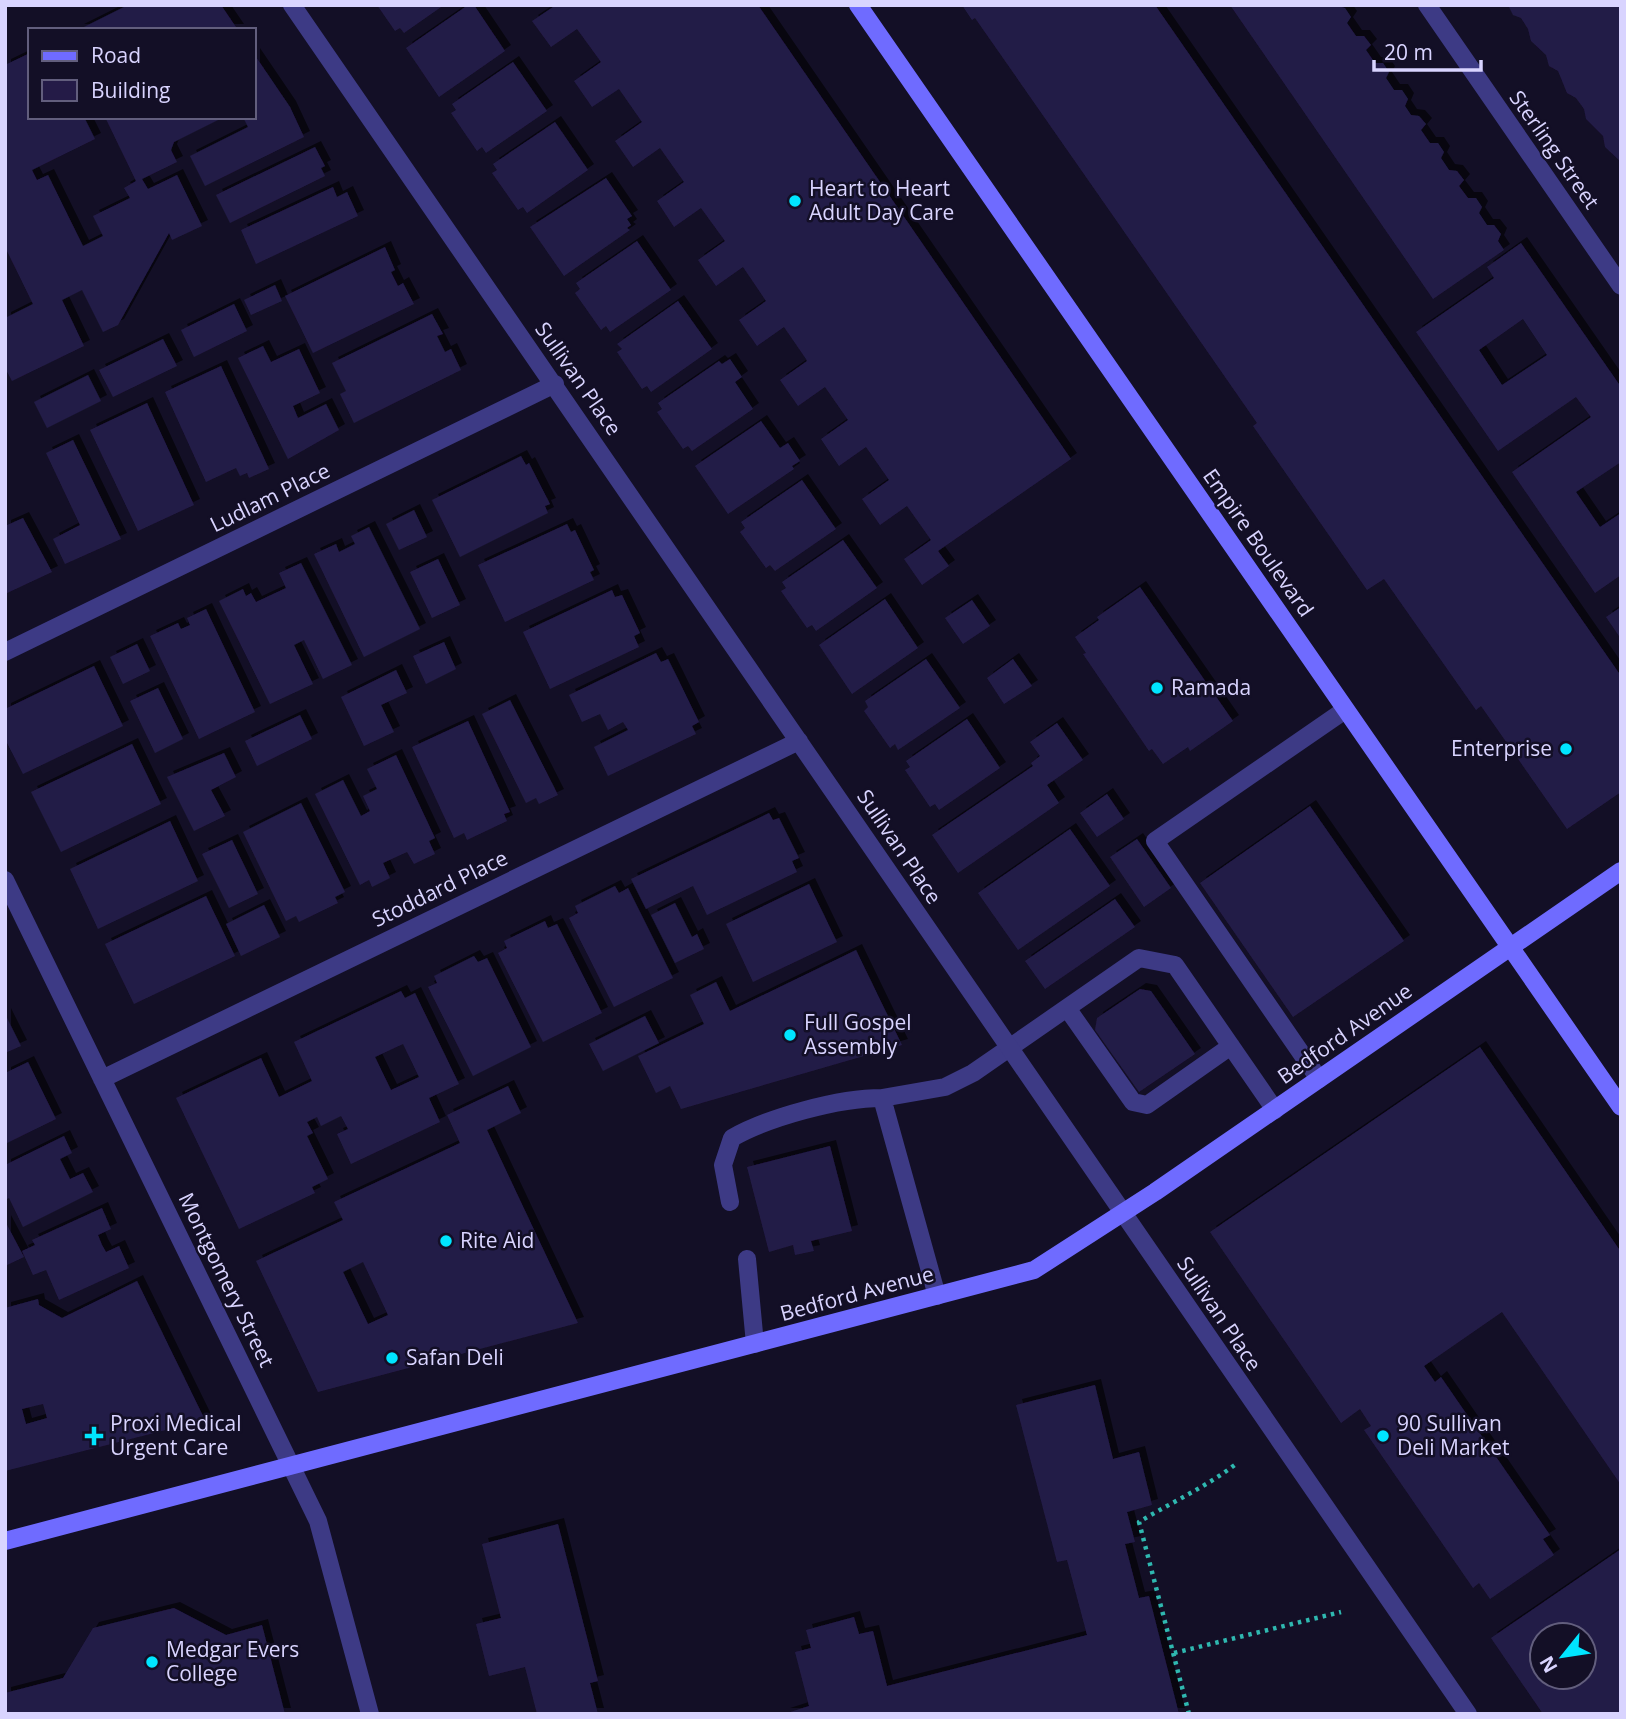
<svg xmlns="http://www.w3.org/2000/svg" width="1626" height="1719" font-family="'Open Sans',sans-serif">
<defs>
<filter id="shadow"><feDropShadow dx="6" dy="-6" stdDeviation="0" flood-color="#0009"/></filter>
</defs>
<rect width="100%" height="100%" fill="#130f26"/>
<!-- building -->
<path fill="#241b47" fill-rule="evenodd" filter="url(#shadow)" d="M128 5H221L238 30H78Z
M377 5H444L404 33 400 28 395 31Z
M468 5H474L505 51 439 97 406 48Z
M556 5H758L1071 459 938 551 949 566 922 585 904 559 931 540 907 506 880 525 862 499 889 480 866 447 839 466 821 439 848 420 825 387 798 406 780 380 807 361 806 359 784 327 757 346 739 320 766 301 743 267 716 286 698 260 725 241 701 208 674 227 657 201 684 182 660 148 633 167 615 141 642 122 619 89 592 107 574 81 601 62 577 29 551 47 532 21Z
M962 5H1155L1621 676V792L1567 829 1481 706 1476 710 1384 579 1367 590 1253 426 1257 423 1116 220 975 18 972 20Z
M1230 5H1335L1345 8 1351 17 1347 23 1356 36H1364L1371 45 1366 50 1375 63H1383L1389 72 1386 78 1394 90H1402L1408 99 1405 106 1411 115 1419 116 1426 124 1421 130 1430 143H1438L1444 152 1441 158 1449 170 1457 171 1464 180 1459 186 1468 198H1476L1482 207 1479 213 1487 225H1494L1501 234 1498 241 1504 250 1433 299Z
M1508 5H1621V162L1605 147 1603 136 1586 119 1584 109 1576 98 1567 93 1558 71 1549 66 1546 55 1531 41 1528 29 1521 18 1513 15Z
M30 53V117H84L95 139 32 170 37 180 48 175 83 246 103 236 93 216 130 198 124 188 136 181 105 117H224L174 142 171 150 177 162 142 179 148 189 177 175 202 226 172 240 169 233 118 325 103 332 82 290 62 300 84 346 12 381 5 368V318L33 304 5 247V65Z
M254 54 290 107 304 137 205 186 190 156 248 127 243 117H254Z
M513 62 547 111 486 153 482 147 477 151 451 113 456 110 452 104Z
M555 122 588 170 527 213 523 207 518 210 492 173 497 170 493 164Z
M315 147 325 166 321 168 325 176 230 223 216 195Z
M606 178 632 216 627 219 631 225 627 228 630 230 564 276 530 227Z
M333 187 337 197 347 192 358 216 256 264 241 230Z
M637 241 671 290 610 332 606 326 601 330 575 293 580 289 576 283Z
M1521 243 1621 387V462L1576 492 1600 527 1621 513V575L1595 593 1512 472 1591 417 1576 397 1498 451 1416 332 1494 278 1487 267ZM1523 319 1547 355 1502 385 1479 350Z
M385 247 395 270 391 272 398 286 403 283 414 304 313 353 285 296Z
M275 285 282 301 251 315 244 300Z
M678 301 712 349 651 392 647 386 642 389 617 352 622 349 617 344Z
M234 304 247 331 194 357 181 330Z
M432 314 443 334 437 336 445 352 451 349 461 370 354 423 340 394 346 391 332 363Z
M163 339 177 366 113 397 99 370Z
M263 346 271 362 299 349 320 393 293 406 298 418 326 404 339 430 288 459 238 358Z
M730 359 742 377 735 382 753 409 692 451 688 446 683 449 657 412 662 409 658 403 719 361 722 364Z
M221 366 269 469 249 478 247 473 240 476 236 468 206 482 165 392Z
M88 375 101 401 47 428 34 402Z
M147 403 194 505 138 531 90 430Z
M761 421 780 448 788 443 800 461 792 466 794 469 728 514 695 466Z
M73 440 121 539 65 564 53 539 80 525 46 453Z
M521 456 526 465 529 463 550 504 545 506 548 513 460 557 432 500Z
M802 480 836 529 775 571 770 565 766 568 740 532 745 528 741 522Z
M414 510 427 537 399 550 386 524Z
M23 518 52 572 5 594V526Z
M567 524 571 532 575 530 594 570 590 572 594 580 505 622 478 565Z
M369 527 420 629 364 657 314 554 336 544 339 552 355 544 351 536Z
M843 540 877 588 816 631 812 625 807 628 781 591 786 588 782 582Z
M438 559 460 605 432 618 410 572Z
M301 563 352 665 323 679 304 640 294 645 313 684 270 704 219 601 243 589 246 596 251 593 256 602 286 588 279 573Z
M1140 587 1233 721 1190 751 1188 747 1163 764 1152 749 1149 751 1083 654 1086 653 1075 637 1099 620 1097 617Z
M612 590 615 597 622 595 640 633 634 636 639 647 550 689 523 632Z
M885 599 918 648 852 694 819 645Z
M972 600 990 626 963 644 945 618Z
M1621 607V639L1606 617Z
M206 609 255 712 199 739 150 636 178 623 181 629 190 625 187 618Z
M444 642 456 669 426 684 413 656Z
M137 644 150 671 123 684 110 657Z
M656 653 661 662 668 659 677 677 699 722 692 726 696 734 608 776 594 747 628 730 623 722 608 730 600 714 582 722 569 695Z
M926 659 960 708 898 750 895 744 890 748 864 711 868 707 865 701Z
M1013 659 1032 686 1004 704 987 678Z
M94 666 123 726 23 774 5 739V709Z
M396 670 407 693 381 705 394 732 364 746 341 697Z
M158 688 183 739 155 753 130 701Z
M510 700 558 795 539 804 536 798 526 803 482 714Z
M300 715 312 739 257 766 245 741Z
M967 719 1000 768 939 810 935 804 930 807 905 770 910 767 906 761Z
M468 721 510 812 504 814 507 821 467 840 464 833 454 838 412 747Z
M1057 723 1083 760 1047 785 1059 803 958 873 932 835 1033 766 1031 763 1040 756 1030 742Z
M132 744 161 804 61 852 31 792Z
M224 753 236 777 211 790 225 816 194 831 167 777Z
M396 755 435 838 429 841 435 854 414 864 407 852 383 863 390 878 372 887 369 880 360 885 315 794 343 780 361 816 370 811 363 796 377 789 367 769Z
M1107 794 1124 819 1097 837 1080 813Z
M301 803 345 892 335 897 338 903 299 922 296 916 286 921 243 832Z
M1310 806 1404 941 1293 1017 1200 883Z
M769 813 773 820 779 818 799 858 792 861 797 872 707 915 693 886 646 909 631 879Z
M170 821 198 881 98 929 70 869Z
M1070 829 1110 886 1018 950 978 893Z
M1137 839 1171 888 1144 907 1110 857Z
M232 840 258 894 229 908 202 854Z
M809 884 837 942 753 982 726 924Z
M615 886 619 893 628 888 673 978 614 1007 569 918 578 913 575 906Z
M206 896 235 956 134 1004 105 944Z
M1115 899 1135 927 1045 989 1025 961Z
M675 903 692 937 697 934 704 949 675 963 651 915Z
M264 905 280 937 241 956 226 924Z
M545 921 548 928 557 924 602 1013 543 1042 498 953 507 948 504 941Z
M856 950 902 1045 681 1109 670 1086 656 1093 638 1056 704 1024 690 995 716 982 730 1011Z
M474 956 478 962 487 958 531 1047 473 1076 428 987 437 983 434 976Z
M1140 989 1151 991 1195 1054 1139 1092 1095 1030 1097 1018Z
M401 991 405 998 415 993 459 1084 429 1098 440 1122 351 1164 337 1134 348 1129 341 1116 321 1126 317 1117 307 1122 313 1133 307 1136 328 1179 312 1187 315 1193 239 1229 176 1098 261 1058 279 1097 312 1081 294 1042ZM403 1044 419 1077 391 1090 375 1057Z
M5 1014 21 1046 5 1053Z
M645 1016 659 1043 603 1071 589 1044Z
M1480 1047 1621 1252V1485L1502 1312 1424 1366 1435 1382 1441 1377 1550 1535 1543 1539 1554 1555 1490 1599 1479 1583 1473 1588 1364 1430 1371 1426 1360 1409 1341 1423 1210 1232Z
M28 1062 56 1119 5 1144V1073Z
M508 1086 521 1113 487 1130 578 1323 318 1392 256 1261 343 1220 334 1202 460 1143 447 1115ZM363 1262 388 1315 368 1324 343 1272Z
M64 1136 72 1153 60 1159 70 1179 83 1173 93 1192 23 1227 9 1198 5 1200V1165Z
M830 1146 852 1231 811 1241 814 1251 795 1255 793 1245 769 1252 747 1167Z
M102 1208 111 1229 98 1235 102 1245 106 1252 119 1246 129 1268 59 1300 46 1270 33 1275 22 1251 35 1245 32 1240Z
M5 1221 24 1257 5 1266Z
M137 1281 205 1420 5 1471V1308L38 1299 39 1305 62 1318ZM43 1404 47 1418 26 1424 22 1409Z
M1095 1385 1113 1459 1139 1452 1152 1505 1127 1512 1135 1542 1125 1544 1139 1598 1149 1596 1179 1714H784L809 1706 795 1652 811 1648 806 1630 854 1617 859 1634 873 1631 887 1686 1087 1635 1067 1560 1057 1562 1016 1405Z
M558 1524 598 1681 590 1683 598 1714H537L525 1667 489 1676 476 1624 501 1618 482 1544Z
M1621 1549V1714H1543L1491 1638ZM1542 1635H1584V1677H1542Z
M174 1608 226 1635 262 1625 285 1714H5V1693L63 1678 93 1628Z"/>
<g fill="none" stroke-linecap="round" stroke-linejoin="round">
<!-- path -->
<path stroke="#2fb8b0" stroke-width="4.5" stroke-dasharray="3.5 5" stroke-linecap="butt" d="M1174 1653 1341 1612
M1189 1714 1139 1522C1172 1502 1206 1487 1236 1464"/>
<!-- lane -->
<path stroke="#3d3a85" stroke-width="18" d="M1067 1008 1133 1102 1147 1105 1231 1046
M1319 1079 1155 841 1345 710
M730 1202 723 1165 732 1138C769 1117 839 1098 882 1098
M747 1259 755 1344
M937 1296 882 1098 945 1087 973 1073 1139 958 1175 965 1275 1110"/>
<!-- street -->
<path stroke="#3d3a85" stroke-width="18" d="M292 5 1468 1714
M1427 5 1621 286
M5 652 555 384
M5 880 318 1521 370 1714
M102 1079 799 741"/>
<!-- secondary -->
<path stroke="#6f6bff" stroke-width="18" d="M858 5 1621 1107
M5 1541 1034 1270 1155 1192 1621 871"/>
</g>
<!-- markers -->
<g fill="#00e5ff" stroke="#130f26" stroke-width="2.5">
<circle cx="795" cy="201" r="7"/>
<circle cx="1157" cy="688" r="7"/>
<circle cx="1566" cy="749" r="7"/>
<circle cx="790" cy="1035" r="7"/>
<circle cx="446" cy="1241" r="7"/>
<circle cx="392" cy="1358" r="7"/>
<path d="M90.5 1425.5h7v7h7v7h-7v7h-7v-7h-7v-7h7z"/>
<circle cx="1383" cy="1436" r="7"/>
<circle cx="152" cy="1662" r="7"/>
</g>
<g text-anchor="middle" stroke-width="5" stroke-linejoin="round" paint-order="stroke">
<!-- street labels -->
<g font-size="21" fill="#d9d4ff" stroke="#130f26">
<text transform="translate(1554 150) rotate(55)" y="7">Sterling Street</text>
<text transform="translate(578 379) rotate(55)" y="7">Sullivan Place</text>
<text transform="translate(270 498) rotate(-26)" y="7">Ludlam Place</text>
<text transform="translate(1258 543) rotate(55)" y="7">Empire Boulevard</text>
<text transform="translate(899 847) rotate(56)" y="7">Sullivan Place</text>
<text transform="translate(440 889) rotate(-26)" y="7">Stoddard Place</text>
<text transform="translate(1345 1034) rotate(-35)" y="7">Bedford Avenue</text>
<text transform="translate(226 1280) rotate(64)" y="7">Montgomery Street</text>
<text transform="translate(857 1294) rotate(-15)" y="7">Bedford Avenue</text>
<text transform="translate(1219 1314) rotate(56)" y="7">Sullivan Place</text>
</g>
<!-- poi labels -->
<g font-size="21" fill="#d9d4ff" stroke="#130f26" text-anchor="start">
<text x="809" y="196">Heart to Heart<tspan x="809" dy="24">Adult Day Care</tspan></text>
<text x="1171" y="695">Ramada</text>
<text x="1552" y="756" text-anchor="end">Enterprise</text>
<text x="804" y="1030">Full Gospel<tspan x="804" dy="24">Assembly</tspan></text>
<text x="460" y="1248">Rite Aid</text>
<text x="406" y="1365">Safan Deli</text>
<text x="110" y="1431">Proxi Medical<tspan x="110" dy="24">Urgent Care</tspan></text>
<text x="1397" y="1431">90 Sullivan<tspan x="1397" dy="24">Deli Market</tspan></text>
<text x="166" y="1657">Medgar Evers<tspan x="166" dy="24">College</tspan></text>
</g>
</g>
<!-- border -->
<rect width="1626" height="1719" fill="none" stroke="#d9d4ff" stroke-width="14"/>
<!-- legend -->
<rect x="28" y="28" width="228" height="91" fill="#130f26" stroke="#625e7d" stroke-width="2"/>
<rect x="42" y="51" width="35" height="10" fill="#6f6bff" stroke="#625e7d" stroke-width="2"/>
<text x="91" y="63" font-size="21" fill="#d9d4ff">Road</text>
<rect x="42" y="80" width="35" height="21" fill="#241b47" stroke="#625e7d" stroke-width="2"/>
<text x="91" y="98" font-size="21" fill="#d9d4ff">Building</text>
<!-- north arrow -->
<g transform="translate(1563 1656) rotate(240)"><circle r="33" fill="#130f26" stroke="#625e7d" stroke-width="2"/>
<path d="M0-5L12 26L0 18L-12 26Z" fill="#00e5ff"/>
<text y="-10" font-size="19" font-weight="bold" text-anchor="middle" fill="#d9d4ff">N</text>
</g>
<!-- scale -->
<path d="M1374 60v10h107v-10" fill="none" stroke="#d9d4ff" stroke-width="3.5"/>
<text x="1384" y="60" font-size="21" fill="#d9d4ff" stroke="#130f26" stroke-width="5" paint-order="stroke">20 m</text>
</svg>
